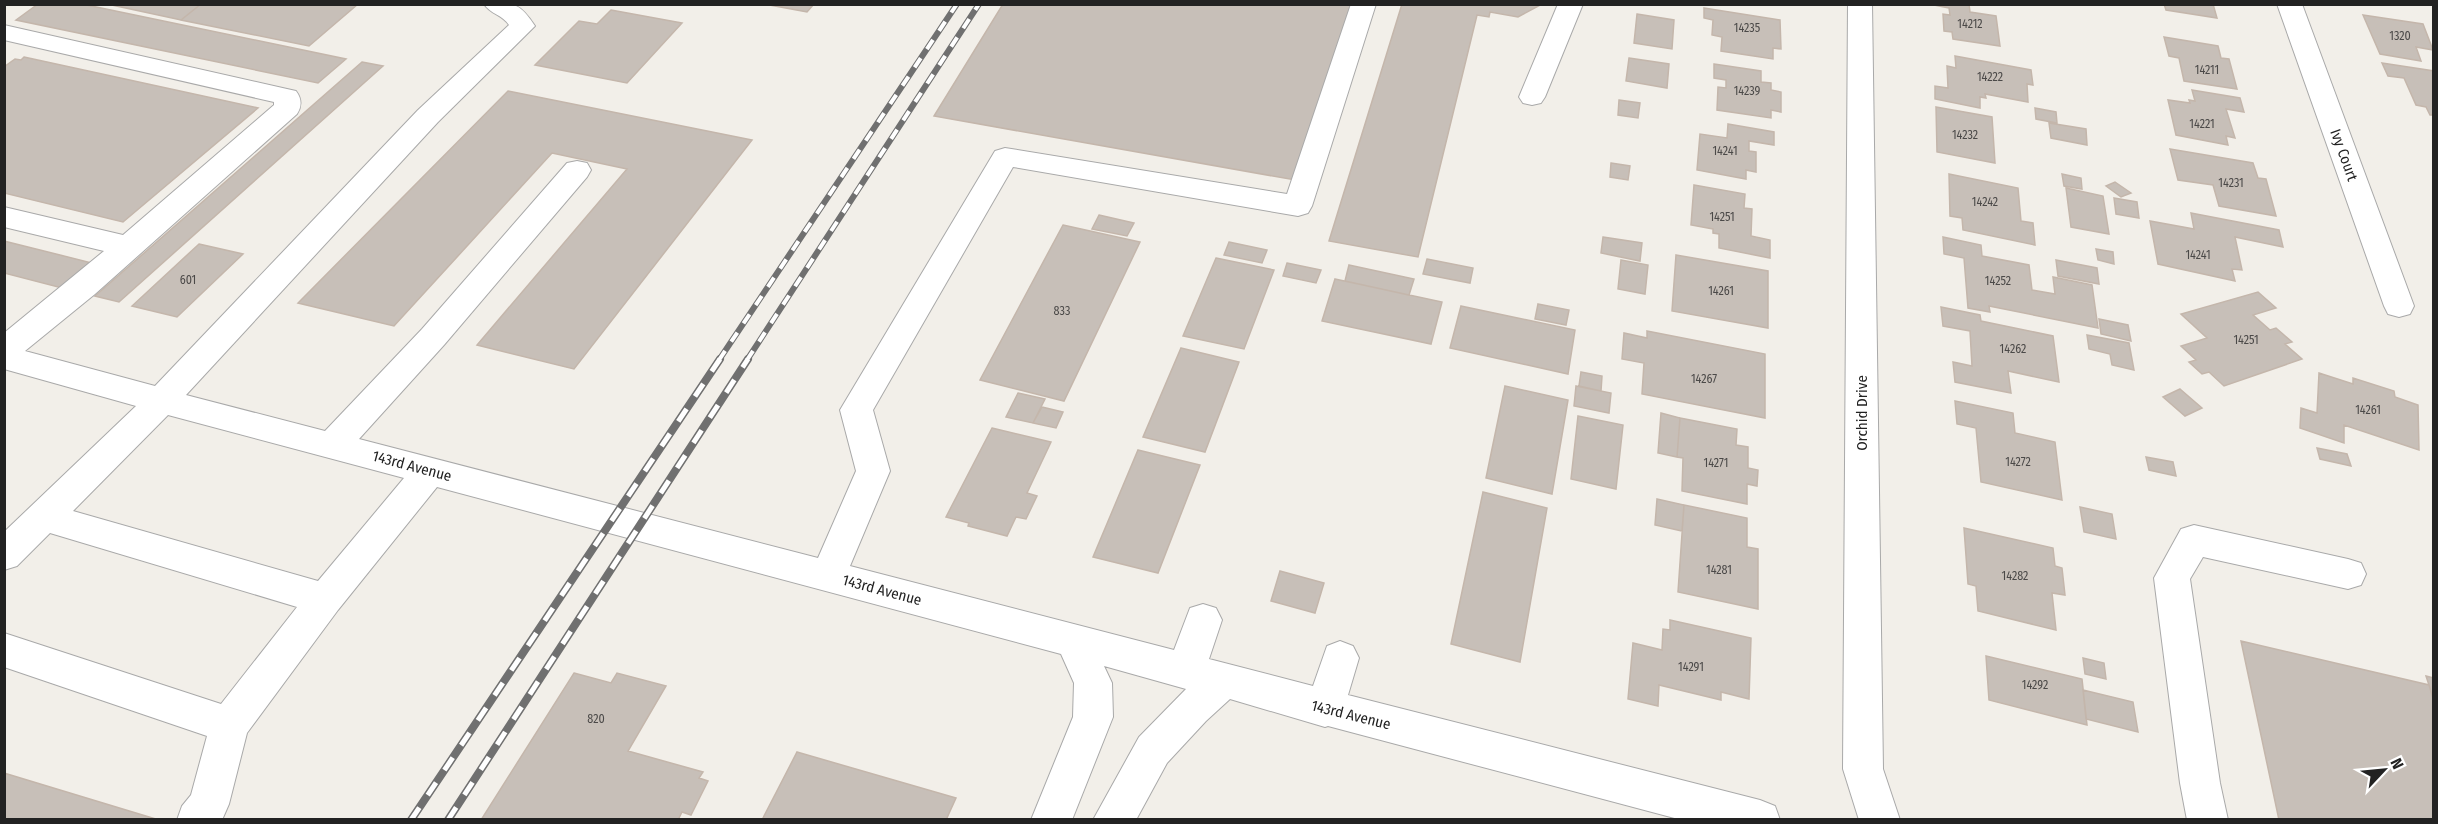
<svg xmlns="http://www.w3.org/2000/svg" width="2438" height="824" font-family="'Fira Sans Condensed',sans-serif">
<rect width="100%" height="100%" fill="#f2efe9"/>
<!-- building -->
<path fill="#c7bfb8" stroke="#c4b6ab" stroke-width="1.5" d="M38 4H82L346 59 318 83 16 20Z
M107 4H201L181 20Z
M201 4H358L309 46 181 20Z
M764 4H814L807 12Z
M1003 4H1361L1301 181 934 116Z
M1402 4H1542L1518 17 1490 12 1489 17 1477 15 1418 257 1329 241Z
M1929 4H1969L1970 12 1996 16 2000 46 1953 39 1952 32 1944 31 1943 14 1950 15 1949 8Z
M2164 4H2213L2217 18 2166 10Z
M1704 8 1780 20 1781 49 1773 48V59L1721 51 1722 37 1712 35 1713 20 1704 18Z
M611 10 682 23 627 83 535 65 579 21 597 24Z
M1637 14 1674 20 1672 49 1634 43Z
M2363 15 2423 24 2433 50 2416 47 2421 61 2380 54Z
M2164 37 2218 46 2221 58 2229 59 2237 89 2184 81 2179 58 2169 56Z
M1955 56 2031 70 2033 85 2027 84 2028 102 1985 94 1986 98 1980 97V108L1935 99V86L1948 88 1947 66 1956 68Z
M24 57 258 108 123 222 4 193V67L15 59 21 60Z
M1629 58 1669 64 1667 88 1626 81Z
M362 62 383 66 119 302 95 296Z
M2382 63 2434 71V115H2430L2426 107 2416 105 2404 78 2388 76Z
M1714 64 1761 71V82L1771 83V90L1781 92V112L1771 110V118L1717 110 1718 87 1726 88V80L1714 78Z
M2192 90 2240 98 2244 112 2226 109 2235 138 2226 136 2228 145 2176 135 2168 100 2190 103 2189 100 2195 101Z
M508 91 752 140 574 369 477 345 627 169 552 153 394 326 298 303Z
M1619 100 1640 103 1638 118 1618 115Z
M1936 107 1992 117 1995 163 1937 152Z
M2035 108 2056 112 2057 123 2036 119Z
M2049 123 2086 129 2087 145 2051 138Z
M1728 124 1774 132V145L1749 141V151L1756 152V172L1746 170V179L1697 170 1700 134 1727 138Z
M2170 149 2253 163 2258 178 2266 179 2276 216 2219 206 2213 185 2178 180Z
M1611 163 1630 166 1628 180 1610 177Z
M1949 174 2018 188 2021 221 2033 223 2035 245 1963 230 1962 218 1950 216Z
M2062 174 2081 178 2082 189 2064 186Z
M2115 182 2131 193 2121 197 2106 186Z
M1694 185 1745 194 1744 208 1752 209 1751 236 1770 240V258L1719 248V234L1713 233V229L1691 225Z
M2066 188 2103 196 2109 234 2071 227Z
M2114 198 2137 202 2139 218 2116 214Z
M2191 213 2279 230 2283 247 2235 237 2242 270 2232 269 2235 281 2158 264 2150 221 2194 229Z
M1099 215 1134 223 1127 236 1092 229Z
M1063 225 1140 242 1064 401 980 380Z
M1603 237 1642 243 1640 261 1601 253Z
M1943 237 1981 245 1982 256 2029 265 2032 290 2055 294 2053 277 2092 285 2098 328 1989 306 1990 312 1968 308 1964 258 1944 254Z
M4 241 92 263 62 288 4 273Z
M1229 242 1267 250 1262 263 1224 255Z
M199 244 243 254 177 317 132 306Z
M2096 249 2113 252 2114 264 2098 260Z
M1676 255 1768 271V328L1672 311Z
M1216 258 1274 270 1244 349 1183 336Z
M1427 259 1473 268 1470 283 1423 274Z
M1621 260 1648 265 1645 294 1618 289Z
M2056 260 2097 268 2099 284 2058 276Z
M1287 263 1321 270 1316 283 1283 276Z
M1349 265 1414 279 1409 295 1345 281Z
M1335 279 1442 302 1431 344 1322 321Z
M2258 292 2276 308 2253 315 2270 330 2276 328 2292 342 2285 344 2302 359 2224 386 2209 372 2202 374 2189 362 2196 360 2181 346 2207 338 2181 314Z
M1538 304 1569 310 1566 325 1535 319Z
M1461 306 1575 330 1568 374 1450 348Z
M1941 307 1980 315 1981 321 2053 336 2059 382 2008 371 2011 393 1955 382 1953 362 1972 366 1970 331 1943 326Z
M2099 319 2128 325 2131 341 2101 334Z
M1647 331 1765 354V418L1642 394 1644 363 1622 359 1624 333 1647 338Z
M2087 335 2129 343 2134 370 2112 365 2110 354 2089 349Z
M1181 348 1239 362 1205 452 1143 437Z
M1581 372 1602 376 1601 391 1579 386Z
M2319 373 2353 384V378L2394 391 2395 397 2418 405 2419 450 2344 425V443L2300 428 2301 408 2317 413Z
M1505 386 1568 400 1552 494 1486 478Z
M1576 386 1611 393 1609 413 1574 406Z
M2180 389 2202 408 2185 416 2163 397Z
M1018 393 1045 399 1033 423 1006 417Z
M1955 401 2013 413 2015 433 2055 442 2062 500 1981 482 1976 428 1957 424Z
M1042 407 1063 412 1056 428 1033 423Z
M1661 413 1680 418 1677 457 1658 453Z
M1578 416 1623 425 1616 489 1571 479Z
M1680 418 1737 429 1736 445 1748 447V468L1758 470 1757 486 1747 484V504L1682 491 1683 458 1677 457Z
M992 428 1051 442 1027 493 1037 496 1026 519 1016 517 1007 536 968 526 969 523 946 517Z
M2317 448 2347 454 2351 466 2320 459Z
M1138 450 1200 465 1158 573 1093 557Z
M2146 457 2173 462 2176 476 2149 470Z
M1483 492 1547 508 1520 662 1451 644Z
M1657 499 1684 505 1682 531 1655 525Z
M1684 505 1747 518V547L1758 549V609L1678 592Z
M2080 507 2112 514 2116 539 2084 532Z
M1964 528 2053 548 2055 566 2062 568 2065 595 2052 593 2056 630 1978 611 1976 586 1968 584Z
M1280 571 1324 583 1315 613 1271 601Z
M1670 620 1751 638 1749 699 1721 692V700L1659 685 1658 706 1628 699 1633 643 1662 650 1663 629 1670 630Z
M2241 641 2429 685 2434 702V820H2279Z
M1986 656 2082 679 2087 725 1989 700Z
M2083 658 2104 663 2106 679 2085 674Z
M574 673 611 683 617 673 666 686 628 751 703 772 699 778 708 781 691 815 682 812 678 820H481Z
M2426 676 2434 678V702L2429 685Z
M2083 690 2133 702 2138 732 2086 719Z
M797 752 956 798 946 820H762Z
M4 773 159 820H4Z"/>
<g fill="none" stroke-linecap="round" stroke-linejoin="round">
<!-- minor casing -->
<g stroke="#a9a9a9" stroke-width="2">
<path id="minor" d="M484 4C513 4 518 0 535 26L438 122 186 395 325 431 422 329 567 163 577 161 587 163 591 170 587 177 444 345 359 439 818 558 856 471 840 410 995 151 1005 148 1287 194 1351 4H1376L1312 206 1308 213 1298 216 1013 167 873 410 890 471 850 566 1174 650 1190 608 1203 604 1216 608 1222 620 1209 659 1313 686 1327 646 1340 641 1353 646 1359 658 1348 695 1760 800 1775 806 1780 820H1682L1328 726 1325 727 1230 699 1206 721 1167 763 1136 820H1093L1139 737 1186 689 1104 666 1112 683 1113 717 1072 820H1031L1073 717 1074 683 1061 654 437 487 338 610 247 733 229 804 222 820H177L182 806 191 795 207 736 4 667V633L221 704 297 607 50 533 17 566 4 570V532L136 406 4 369V333L104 251 4 227V207L123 235 274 105V102L4 40V25L287 89 296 91C302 99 302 106 297 114L95 294 25 351 155 386 418 110 509 25C503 15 490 14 484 4ZM168 415 404 478 318 581 73 511Z
M1558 4H1583L1545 97 1541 103 1532 105 1523 103 1519 97Z
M1848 4H1872L1883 769 1900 820H1859L1843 769Z
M2277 4H2302L2414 306 2410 314 2399 317 2388 314 2384 306Z
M2194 525 2348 559 2361 563 2366 574 2361 585 2348 589 2203 557 2190 579 2220 783 2228 820H2187L2180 783 2154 578 2181 529Z"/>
</g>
<!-- minor -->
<use href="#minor" fill="#fff" fill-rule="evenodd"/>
<!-- rail-far1 casing -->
<g stroke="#707070" stroke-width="6">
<path id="rail-far1" d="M719 360 957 4
M747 360 979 4"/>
</g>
<!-- rail casing -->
<g stroke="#707070" stroke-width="8">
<path id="rail" d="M411 820 720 359
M448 820 748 359"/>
</g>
<!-- rail-far1 -->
<use href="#rail-far1" stroke="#fff" stroke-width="4" stroke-dasharray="11" stroke-linecap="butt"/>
<!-- rail -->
<use href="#rail" stroke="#fff" stroke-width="5" stroke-dasharray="15" stroke-linecap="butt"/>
</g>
<g text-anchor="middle" stroke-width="4.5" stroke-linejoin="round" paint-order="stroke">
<!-- number labels -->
<g font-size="12" fill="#4b4948">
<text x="1970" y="28">14212</text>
<text x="1747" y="32">14235</text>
<text x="2400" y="40">1320</text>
<text x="2207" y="74">14211</text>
<text x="1990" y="81">14222</text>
<text x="1747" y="95">14239</text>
<text x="2202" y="128">14221</text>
<text x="1965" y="139">14232</text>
<text x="1725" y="155">14241</text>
<text x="2231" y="187">14231</text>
<text x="1985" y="206">14242</text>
<text x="1722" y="221">14251</text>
<text x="2198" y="259">14241</text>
<text x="188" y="284">601</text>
<text x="1998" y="285">14252</text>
<text x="1721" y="295">14261</text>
<text x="1062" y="315">833</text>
<text x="2246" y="344">14251</text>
<text x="2013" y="353">14262</text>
<text x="1704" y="383">14267</text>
<text x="2368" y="414">14261</text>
<text x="2018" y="466">14272</text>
<text x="1716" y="467">14271</text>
<text x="1719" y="574">14281</text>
<text x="2015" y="580">14282</text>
<text x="1691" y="671">14291</text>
<text x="2035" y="689">14292</text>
<text x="596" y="723">820</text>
</g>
<!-- street labels -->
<g font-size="15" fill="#222" stroke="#fff">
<text transform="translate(2344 155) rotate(70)" y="5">Ivy Court</text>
<text transform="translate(1862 413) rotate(-90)" y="5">Orchid Drive</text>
<text transform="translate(412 466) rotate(15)" y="5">143rd Avenue</text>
<text transform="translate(882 590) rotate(15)" y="5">143rd Avenue</text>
<text transform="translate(1351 715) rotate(14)" y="5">143rd Avenue</text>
</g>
</g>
<!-- border -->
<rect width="2438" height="824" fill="none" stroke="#222222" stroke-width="12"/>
<!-- north arrow -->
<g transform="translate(2384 770) rotate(64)" stroke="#ffffff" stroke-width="4.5" paint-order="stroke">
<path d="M0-4.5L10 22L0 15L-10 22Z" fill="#222222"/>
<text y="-9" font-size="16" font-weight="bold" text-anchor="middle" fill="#222222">N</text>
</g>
</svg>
